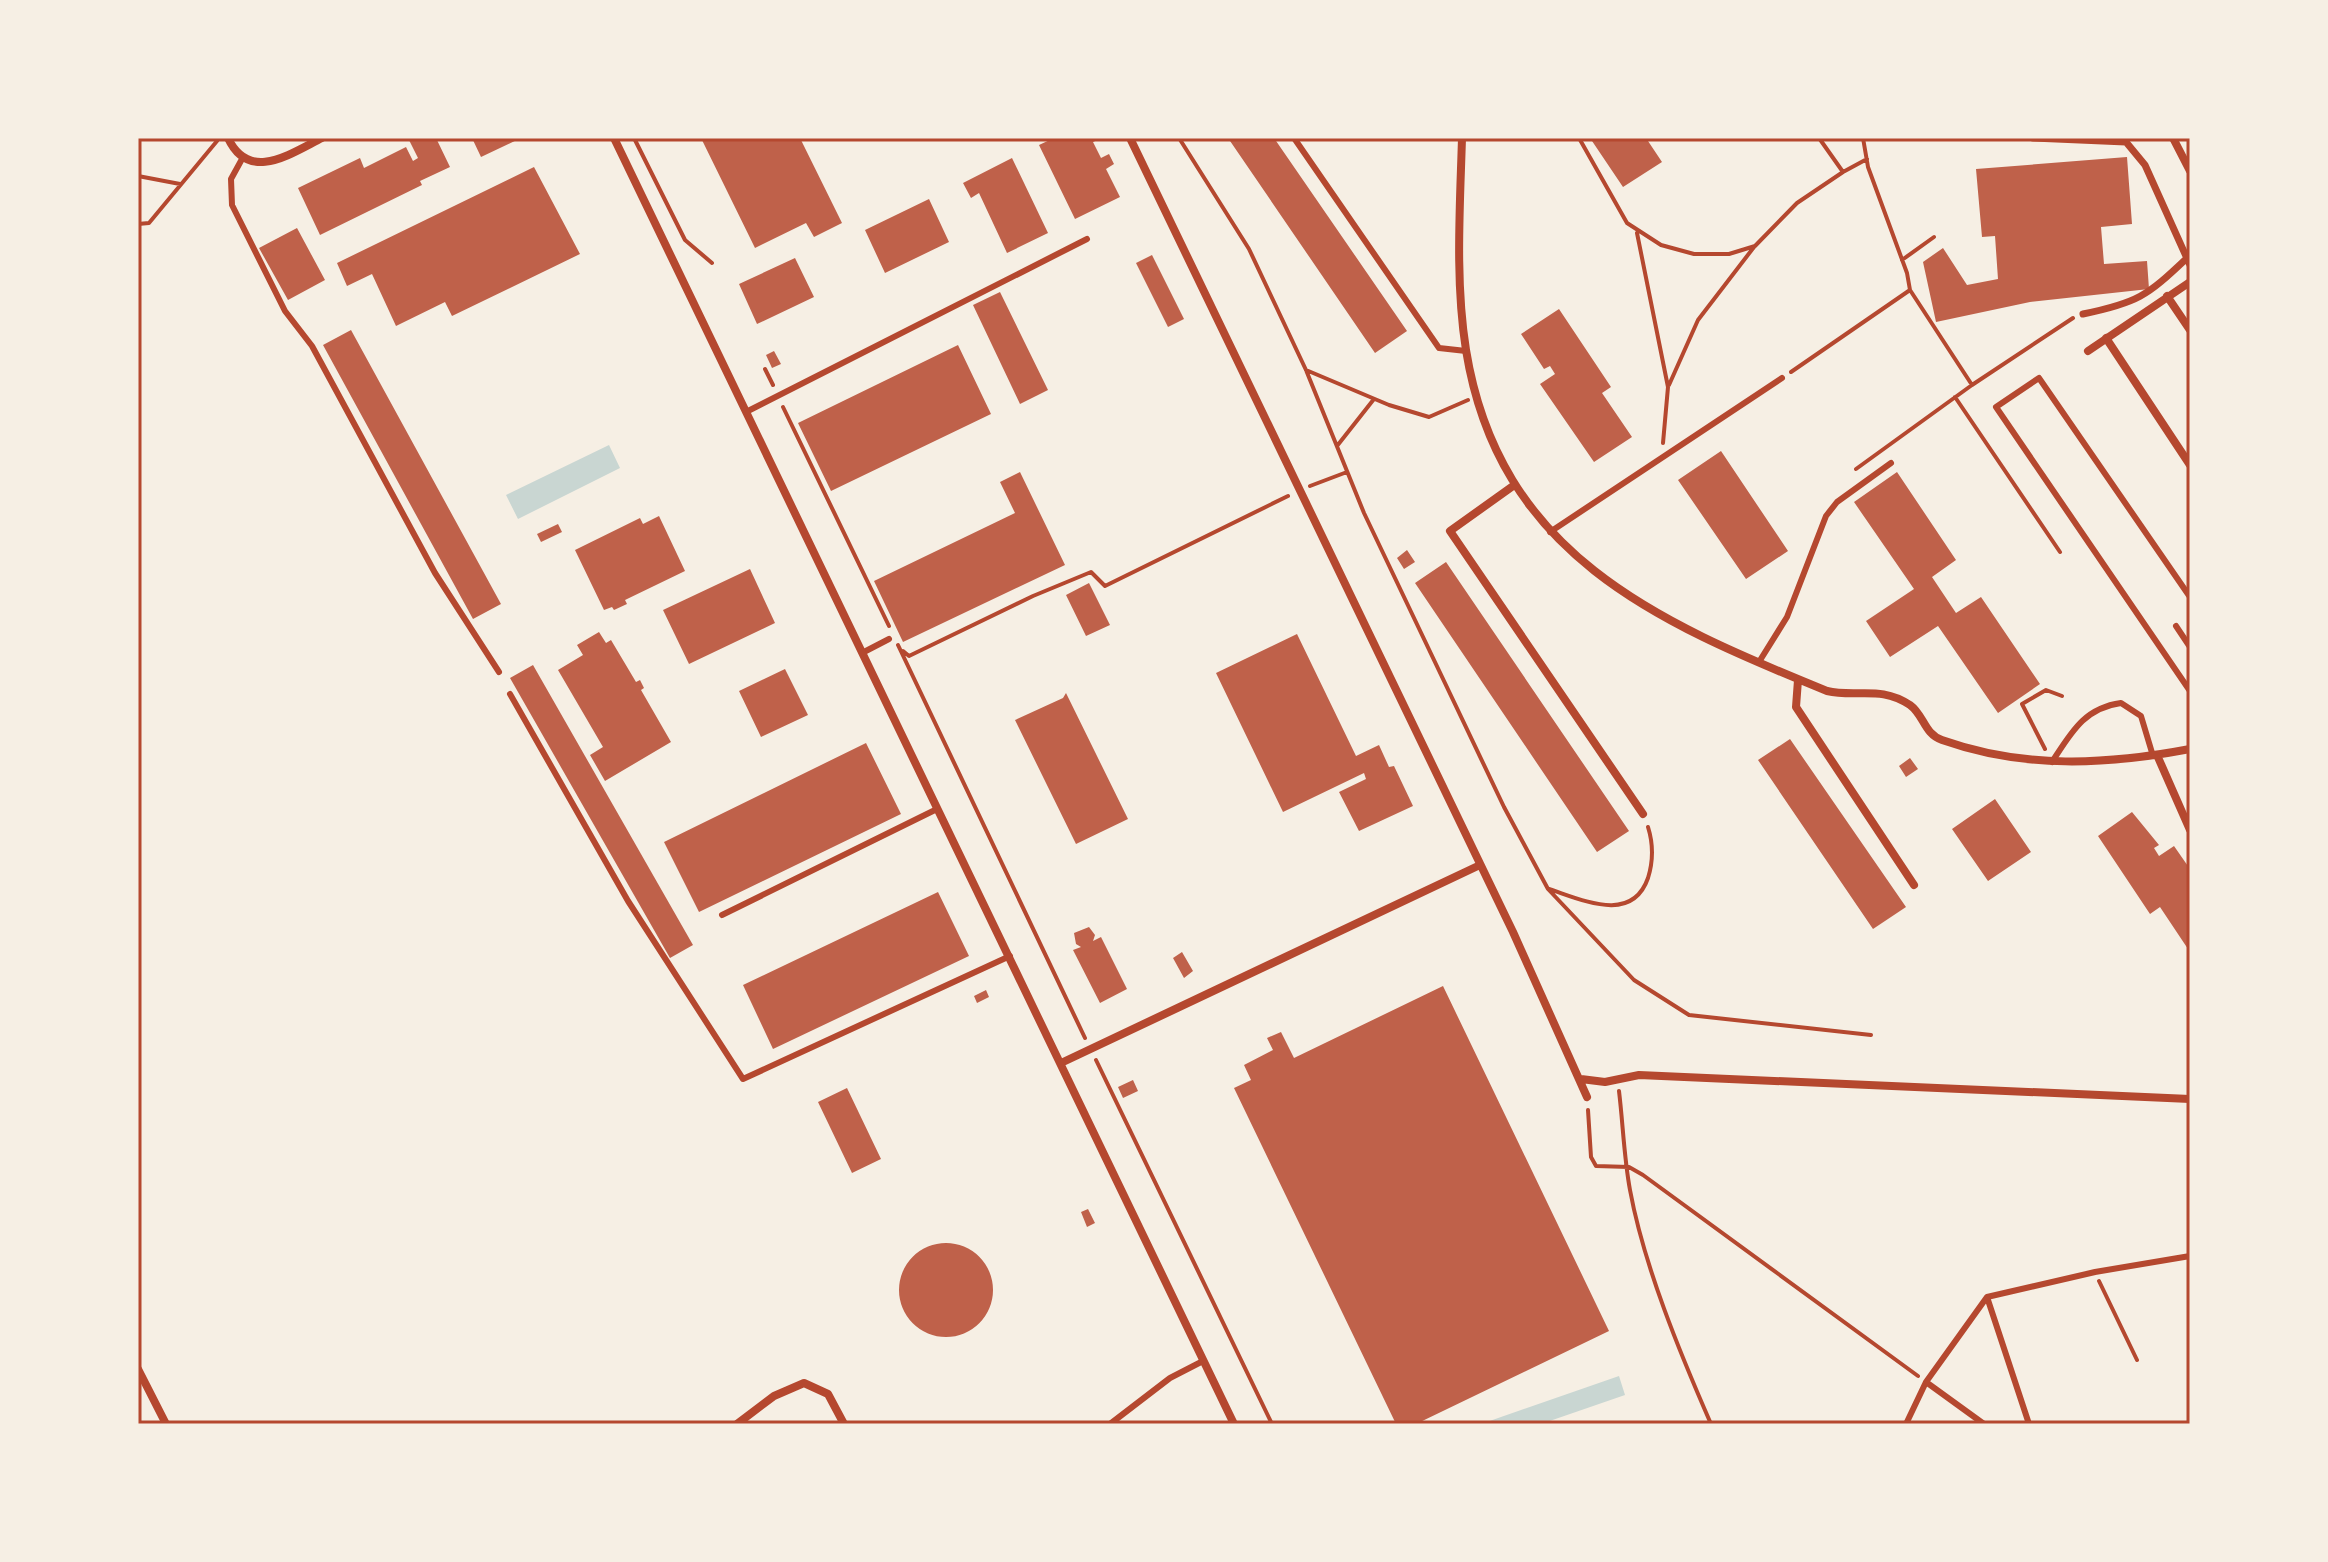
<svg xmlns="http://www.w3.org/2000/svg" width="2328" height="1562" font-family="Lato,sans-serif">
<rect width="100%" height="100%" fill="#f6efe4"/>
<!-- water -->
<path fill="#c9d6d2" d="M609 445 620 468 518 519 506 495Z
M1619 1376 1625 1395 1541 1424H1481Z"/>
<!-- building -->
<path fill="#bf614a" d="M408 138H436L450 167 420 181 422 185 320 235 298 188 360 158 364 168 406 147 413 161 418 158Z
M472 138H521L481 157Z
M701 138H800L842 223 814 237 806 223 755 248Z
M1054 138H1102L1093 142 1101 158 1109 154 1114 164 1106 169 1120 197 1075 219 1039 145Z
M1228 138H1274L1407 331 1375 353Z
M1590 138H1646L1662 162 1623 187Z
M2127 157 2132 224 2101 227 2104 264 2147 261 2149 289 2030 302 1936 322 1923 262 1943 248 1967 285 1998 279 1995 236 1982 237 1976 169Z
M1012 158 1048 233 1007 253 979 193 971 198 963 183Z
M534 167 580 254 452 316 445 302 396 326 372 274 347 286 337 263Z
M929 199 949 242 885 273 865 230Z
M297 228 325 280 288 300 259 248Z
M1152 255 1184 319 1168 327 1136 263Z
M795 258 814 297 757 324 739 284Z
M1000 292 1048 390 1020 404 973 305Z
M1559 309 1611 387 1602 393 1632 437 1594 462 1540 384 1555 374 1550 366 1544 369 1521 334Z
M351 330 501 604 473 619 323 345Z
M958 345 991 414 831 491 798 423Z
M774 351 781 364 772 368 766 355Z
M1721 451 1788 551 1746 579 1678 480Z
M1020 472 1065 565 903 642 874 581 1015 513 1000 482Z
M1897 472 1956 560 1932 577 1956 613 1981 597 2040 684 1998 713 1938 626 1890 657 1866 621 1914 589 1854 502Z
M659 516 685 571 625 600 627 604 614 610 612 607 604 610 575 550 640 518 643 524Z
M558 524 562 532 541 542 537 534Z
M1407 550 1415 562 1404 569 1397 558Z
M1446 562 1629 831 1597 852 1415 583Z
M750 569 775 623 689 664 663 610Z
M1089 583 1110 625 1086 636 1066 595Z
M599 632 606 643 611 640 636 682 640 680 644 688 641 690 671 742 605 781 590 755 603 747 558 670 583 655 577 645Z
M1297 634 1356 756 1379 745 1389 767 1394 766 1413 806 1359 831 1339 792 1366 779 1364 773 1283 812 1216 673Z
M533 665 693 945 670 958 510 678Z
M785 669 808 715 761 737 739 691Z
M1066 693 1128 819 1076 844 1015 720 1063 698Z
M1790 739 1906 907 1873 929 1758 760Z
M866 743 901 814 699 912 664 842Z
M1910 758 1918 769 1906 777 1899 766Z
M1995 799 2031 852 1988 881 1952 829Z
M2132 812 2159 845 2154 848 2159 856 2174 846 2190 869V952L2160 907 2150 914 2098 836Z
M938 892 969 956 773 1049 743 985Z
M1089 927 1095 935 1093 941 1101 937 1127 989 1100 1003 1073 950 1081 947 1076 944 1074 933Z
M1182 952 1193 971 1184 978 1173 958Z
M1443 986 1609 1331 1416 1424H1396L1234 1088 1251 1080 1244 1065 1273 1050 1267 1038 1281 1032 1294 1058Z
M986 990 989 997 977 1003 974 996Z
M1133 1080 1138 1091 1123 1098 1118 1087Z
M847 1088 881 1159 852 1173 818 1102Z
M1088 1209 1095 1223 1087 1227 1081 1212Z
M899 1290a47 47 0 1 1 94 0a47 47 0 1 1-94 0Z"/>
<g fill="none" stroke-linecap="round" stroke-linejoin="round">
<!-- path -->
<path stroke="#b5482f" stroke-width="4" d="M634 138 685 240 712 263
M1179 138 1249 249 1306 370 1364 513 1504 807 1548 889 1634 980 1689 1015 1871 1035
M1523 138H1559
M1579 138 1627 223 1661 245 1694 254H1729L1755 246 1797 203 1843 172
M1819 138 1843 172 1867 159
M138 176 180 184
M138 224 149 223 217 141
M1637 233 1668 387 1663 443
M1902 260 1934 237
M1910 290 1972 385 2073 318
M765 369 773 385
M1306 370 1389 405 1429 417 1468 400
M1791 372 1910 290 1907 273 1868 167 1863 138
M1669 385 1698 320 1754 247
M1955 397 2060 552
M783 407 889 626
M1337 446 1374 399
M1856 469 1972 385
M1310 486 1347 472
M898 645 1085 1038
M903 651 909 656 1033 596 1091 572 1105 586 1288 496
M2045 749 2022 704 2046 690 2062 696
M1549 889C1583 900 1632 924 1648 878 1653 862 1653 843 1648 827
M1096 1060 1272 1424
M1619 1091C1623 1124 1624 1158 1630 1190 1644 1266 1680 1353 1711 1424
M1588 1110 1591 1157 1596 1166 1629 1167 1643 1175 1918 1376
M2099 1281 2137 1360
M138 1421 140 1424"/>
<!-- service -->
<path stroke="#b5482f" stroke-width="6" d="M1294 138 1439 348 1466 351
M242 159 231 179 232 205 285 311 312 346 435 573 499 672
M746 412 1087 239
M1550 532 1782 378
M2190 597 2039 378 1996 407 2190 691
M2176 626 2190 647
M862 653 889 639
M1759 662 1787 617 1826 516 1837 502 1891 463
M510 694 628 901 743 1079 1010 956
M2052 762C2071 733 2084 708 2121 703L2141 716 2153 756
M722 915 937 809
M1987 1297 2029 1424
M1926 1382 1984 1424
M1110 1424 1170 1378 1203 1361
M1906 1424 1926 1382 1987 1297 2095 1272 2190 1256"/>
<!-- pedestrian -->
<path stroke="#b5482f" stroke-width="7" d="M2033 138 2126 142 2145 165 2190 265
M2083 314C2137 303 2147 296 2186 259"/>
<!-- minor -->
<path stroke="#b5482f" stroke-width="8" d="M228 138C249 183 290 154 322 138
M614 138 1234 1424
M1130 138 1513 932 1587 1097
M1462 138C1460 207 1455 281 1466 350 1499 554 1655 621 1827 691 1857 698 1880 685 1910 705 1924 715 1924 734 1942 740 2024 769 2106 765 2190 749
M2173 138 2190 171
M2167 296 2190 330
M2106 338 2190 465
M2088 351 2190 282
M1513 486 1450 531 1643 814
M1798 680 1796 707 1914 885
M2157 755 2190 830
M1061 1063 1480 865
M1581 1079 1605 1082 1639 1075 2190 1099
M138 1369 166 1424
M737 1424 774 1396 804 1383 828 1394 844 1424"/>
</g>
<!-- border -->
<rect width="2328" height="1562" fill="none" stroke="#f6efe4" stroke-width="280"/>
<rect x="140" y="140" width="2048" height="1282" fill="none" stroke="#b5482f" stroke-width="3"/>
</svg>
